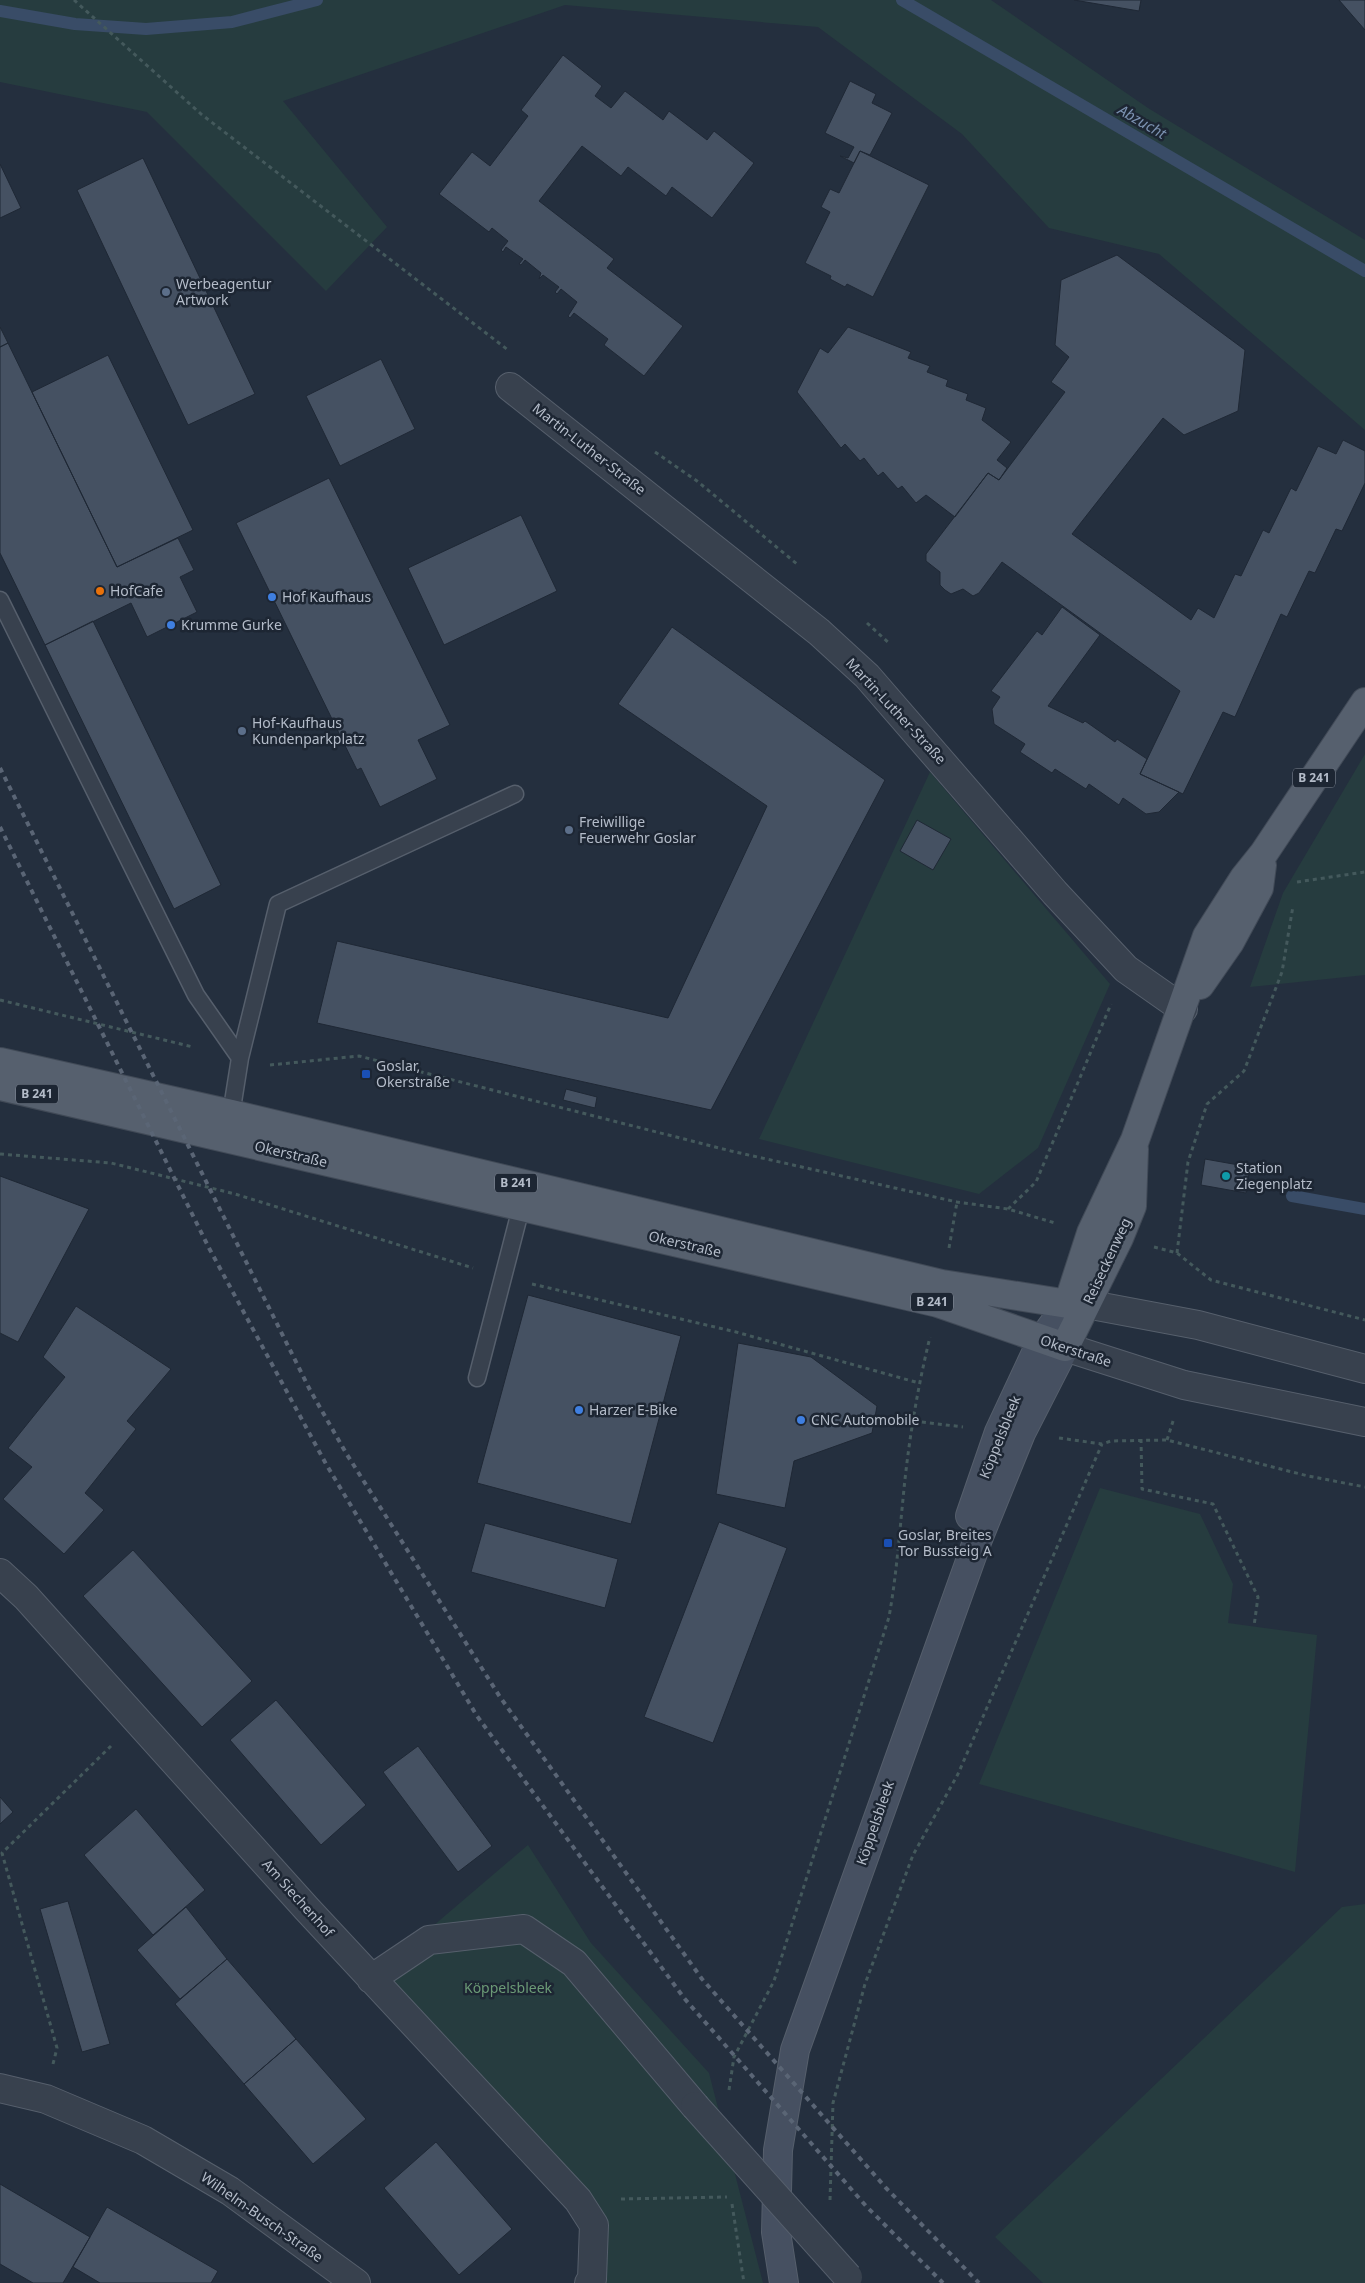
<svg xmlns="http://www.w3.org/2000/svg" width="1365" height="2283" font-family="'Noto Sans',sans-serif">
<rect width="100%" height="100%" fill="#242f3e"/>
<!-- green -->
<path fill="#263c3f" d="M0 0H991L1148 108 1365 240V430L1159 254 1049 228 962 134 818 27 565 5 283 101 387 227 326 291 147 112 0 82Z
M1365 754V975L1250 987 1283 893Z
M930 772 1110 984 1038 1148 979 1194 759 1139Z
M1100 1488 1200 1514 1233 1584 1228 1623 1317 1635 1295 1872 979 1784Z
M528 1845 591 1943 709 2073 763 2283H589L594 2225 371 1979Z
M1365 1904V2283H1043L995 2237 1342 1907Z"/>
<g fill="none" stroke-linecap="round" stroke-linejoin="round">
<!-- stream -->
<path stroke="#394c67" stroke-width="12" d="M902 0 1365 271
M0 11 75 24 146 29 232 22 317 0
M1292 1196 1365 1209"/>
</g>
<!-- building -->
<path fill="#455162" stroke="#1f2835" d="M1074 0H1141L1139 11Z
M1339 0H1365V30Z
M563 55 602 86 595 96 611 108 625 91 663 120 669 111 707 140 714 131 754 163 712 218 672 187 666 196 628 167 621 176 582 146 539 201 614 259 607 268 683 326 644 376 604 345 608 339 574 313 570 318 568 316 577 302 561 289 557 294 555 292 559 287 543 275 539 279 541 273 525 260 521 265 519 264 523 259 506 247 503 252 501 250 508 241 492 228 489 232 439 194 472 152 490 166 528 116 521 110Z
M850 81 876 94 872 103 892 113 870 155 860 151 854 163 840 156 848 158 854 147 825 133Z
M860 151 929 185 873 297 847 284 845 287 830 279 831 276 805 263 830 212 821 207 830 189 839 193Z
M143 158 255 394 188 425 77 190Z
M0 164 21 208 0 218Z
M1117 255 1245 350 1238 411 1184 435 1163 418 1072 534 1191 620 1198 608 1214 618 1235 574 1241 576 1263 530 1269 533 1291 488 1296 491 1318 446 1336 454 1343 440 1365 451V483L1342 531 1336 529 1315 573 1309 571 1287 617 1281 614 1235 717 1223 712 1183 794 1140 774 1180 691 1002 562 979 593 973 596 963 589 951 594 945 590 940 585V572L926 561V554L988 473 999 480 1065 392 1051 382 1069 357 1055 345 1061 280Z
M0 327 8 343 0 347Z
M848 327 911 352 908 358 930 366 927 372 948 380 946 386 968 394 966 400 986 408 982 420 1011 442 997 460 1007 468 999 480 988 473 955 517 926 495 916 503 902 486 898 489 883 472 878 476 864 458 860 461 845 444 841 448 797 392 820 348 828 353Z
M8 343 117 567 178 538 194 570 180 577 197 612 147 637 131 603 45 645 0 553V347Z
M108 355 193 530 117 567 32 392Z
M381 359 415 429 340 466 306 396Z
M329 478 450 725 418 740 437 779 380 807 361 768 357 770 236 523Z
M521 515 557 591 444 645 408 568Z
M1062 607 1100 635 1048 706 1083 723 1085 721 1115 742 1117 739 1147 759 1140 774 1179 792 1159 812 1146 814 1123 798 1119 805 1089 784 1086 789 1055 769 1052 773 1020 752 1025 744 994 724 992 709 1000 697 991 691 1037 631 1042 635Z
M93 621 221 885 174 909 45 645Z
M672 627 885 780 711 1110 317 1023 337 941 668 1018 767 806 618 704Z
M917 820 951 839 933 870 900 851Z
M566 1089 597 1097 595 1108 563 1100Z
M1205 1159 1250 1167 1246 1193 1201 1185Z
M0 1176 89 1209 18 1342 0 1333Z
M528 1295 681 1336 631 1524 477 1483Z
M76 1306 171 1369 127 1421 136 1429 85 1493 104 1510 64 1554 3 1499 32 1467 8 1448 65 1377 43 1357Z
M738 1343 811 1357 877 1406 872 1433 794 1461 785 1508 716 1494Z
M719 1522 787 1548 713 1743 644 1717Z
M485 1523 618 1559 605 1608 471 1572Z
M133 1550 252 1681 202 1727 83 1596Z
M276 1700 366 1805 321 1845 230 1740Z
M418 1746 492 1846 458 1872 383 1772Z
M0 1797 13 1812 0 1824Z
M136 1809 205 1890 153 1935 84 1855Z
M68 1901 110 2044 82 2052 40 1909Z
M186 1907 227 1959 180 1999 137 1950Z
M227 1959 296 2039 244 2084 175 2004Z
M296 2039 366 2119 313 2164 244 2084Z
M436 2142 512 2229 459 2275 384 2188Z
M0 2184 90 2237 63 2283H33L0 2264Z
M107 2207 218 2271 211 2283H100L73 2267Z"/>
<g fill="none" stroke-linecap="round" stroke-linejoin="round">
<!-- lane casing -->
<g stroke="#565f6c" stroke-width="19">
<path id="lane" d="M0 600 196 995 240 1058
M230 1121 240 1058 278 904 515 794
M477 1378 523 1200"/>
</g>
<!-- street casing -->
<g stroke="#565f6c" stroke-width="30">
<path id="street" d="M510 387 819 632 867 676 1055 893 1126 969 1183 1009
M1086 1304 1198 1325 1365 1369
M1065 1347 1184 1385 1365 1422
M0 1573 26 1597 307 1909 578 2200 594 2225 592 2279 589 2283
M371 1979 429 1940 524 1929 574 1963 695 2106
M0 2088 46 2099 143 2140 230 2191 356 2283"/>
</g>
<!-- secondary casing -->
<g stroke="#565f6c" stroke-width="30">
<path id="secondary" d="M970 1516 999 1432 1042 1340 1068 1304H1086
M784 2283 776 2232 778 2150 795 2050 978 1539 1021 1433 1065 1347"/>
</g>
<!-- primary casing -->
<g stroke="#414a57" stroke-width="30">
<path id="primary" d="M1200 985 1230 942 1259 888 1262 865
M0 1062 231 1114 942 1284 1068 1304 1091 1233 1135 1140 1207 936 1244 878 1264 853 1365 702
M0 1086 938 1303 1065 1347 1119 1238 1132 1206 1134 1149"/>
</g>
<!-- path -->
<path stroke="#44595c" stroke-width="3" stroke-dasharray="4 4" stroke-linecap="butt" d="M74 0 201 114 508 350
M655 452 697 481 797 564
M867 623 890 644
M1297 882 1365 872
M0 1000 193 1047
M270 1065 359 1056 731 1151 957 1202 1008 1209 1055 1223
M0 1154 111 1163 235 1194 473 1268
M1008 1209 1036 1182 1111 1004
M1154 1247 1177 1253 1211 1280 1365 1320
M949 1248 957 1202
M1177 1253 1188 1162 1207 1104 1244 1071 1282 972 1293 906
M532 1284 736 1332 919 1383
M914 1421 963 1427
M1059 1438 1102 1444 1111 1441 1167 1440 1308 1476 1365 1487
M1141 1439 1142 1489 1213 1504 1258 1597 1254 1626
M1167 1440 1174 1418
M53 2064 57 2048 2 1853 111 1746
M729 2090 734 2057 774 1981 889 1617C896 1578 899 1539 903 1499 908 1445 917 1390 930 1337
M621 2199 727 2197
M830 2200 833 2103 865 1984 913 1855 958 1774 1102 1444
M732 2204 744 2283"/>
<!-- lane -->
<use href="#lane" stroke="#38414e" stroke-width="16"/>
<!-- street -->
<use href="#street" stroke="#38414e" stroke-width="28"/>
<!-- secondary -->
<use href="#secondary" stroke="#465061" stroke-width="28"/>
<!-- primary -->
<use href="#primary" stroke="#56606e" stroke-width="28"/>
<!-- rail -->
<path stroke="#5a6575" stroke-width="4" stroke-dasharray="5 5" stroke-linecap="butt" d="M0 768 310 1390 346 1453 500 1697 702 1979 886 2188 979 2283
M0 827 209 1248 326 1464 477 1716 684 1998 866 2206 943 2283"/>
<!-- street-bridge casing -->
<g stroke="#565f6c" stroke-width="30" stroke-linecap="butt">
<path id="street-bridge" d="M695 2106 848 2277"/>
</g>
<!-- street-bridge -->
<use href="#street-bridge" stroke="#38414e" stroke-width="28"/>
</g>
<!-- markers -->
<g fill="#5c6f8a" stroke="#1d2633" stroke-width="2">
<circle cx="166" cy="292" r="5"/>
<circle cx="242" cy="731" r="5"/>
<circle cx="569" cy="830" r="5"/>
</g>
<circle fill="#e8710a" stroke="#1d2633" stroke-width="2" cx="100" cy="591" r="5"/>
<g fill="#3f7fe0" stroke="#1d2633" stroke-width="2">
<circle cx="272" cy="597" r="5"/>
<circle cx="171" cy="625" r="5"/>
<circle cx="579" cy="1410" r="5"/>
<circle cx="801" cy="1420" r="5"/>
</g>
<g fill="#1a4fb4" stroke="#1d2633" stroke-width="2">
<rect x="361" y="1069" width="10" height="10" rx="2.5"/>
<rect x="883" y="1538" width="10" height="10" rx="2.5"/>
</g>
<circle fill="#0f9aa8" stroke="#1d2633" stroke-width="2" cx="1226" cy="1176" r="5"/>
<g text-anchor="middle" stroke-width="5" stroke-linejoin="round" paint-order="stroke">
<!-- shield labels -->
<g fill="#1d2633" stroke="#878f9c" stroke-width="1">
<rect x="1293" y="768.5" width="42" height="19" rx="4"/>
<rect x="16" y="1084.5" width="42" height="19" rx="4"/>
<rect x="495" y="1173.5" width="42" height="19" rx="4"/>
<rect x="911" y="1292.5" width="42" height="19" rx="4"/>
</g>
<g font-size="12" font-weight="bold" fill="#b4bcc9">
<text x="1314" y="782">B 241</text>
<text x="37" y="1098">B 241</text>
<text x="516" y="1187">B 241</text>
<text x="932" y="1306">B 241</text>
</g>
<!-- poi labels -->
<g font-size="14" fill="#b4bcc9" stroke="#1d2633" text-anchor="start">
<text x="176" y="289">Werbeagentur<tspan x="176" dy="16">Artwork</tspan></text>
<text x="110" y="596">HofCafe</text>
<text x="282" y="602">Hof Kaufhaus</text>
<text x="181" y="630">Krumme Gurke</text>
<text x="252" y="728">Hof-Kaufhaus<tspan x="252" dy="16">Kundenparkplatz</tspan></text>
<text x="579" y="827">Freiwillige<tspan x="579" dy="16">Feuerwehr Goslar</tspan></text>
<text x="376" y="1071">Goslar,<tspan x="376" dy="16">Okerstraße</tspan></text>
<text x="1236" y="1173">Station<tspan x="1236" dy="16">Ziegenplatz</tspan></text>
<text x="589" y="1415">Harzer E-Bike</text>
<text x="811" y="1425">CNC Automobile</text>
<text x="898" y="1540">Goslar, Breites<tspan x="898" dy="16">Tor Bussteig A</tspan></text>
</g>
<!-- street labels -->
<g font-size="14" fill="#b4bcc9" stroke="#1d2633">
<text transform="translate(589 449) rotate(38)" y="5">Martin-Luther-Straße</text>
<text transform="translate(896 711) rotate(47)" y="5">Martin-Luther-Straße</text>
<text transform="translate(291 1154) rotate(13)" y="5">Okerstraße</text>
<text transform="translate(685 1244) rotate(13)" y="5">Okerstraße</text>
<text transform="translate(1107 1261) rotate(-65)" y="5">Reiseckenweg</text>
<text transform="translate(1076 1351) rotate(18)" y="5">Okerstraße</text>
<text transform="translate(1000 1437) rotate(-68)" y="5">Köppelsbleek</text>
<text transform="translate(875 1823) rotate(-71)" y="5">Köppelsbleek</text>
<text transform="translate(298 1898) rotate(48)" y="5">Am Siechenhof</text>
<text transform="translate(262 2217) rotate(35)" y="5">Wilhelm-Busch-Straße</text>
</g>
<!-- park labels -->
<g font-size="14" fill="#6b9a76" stroke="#1d2633">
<text x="508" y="1993">Köppelsbleek</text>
</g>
<!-- water labels -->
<g font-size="15" font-style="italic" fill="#7c92b1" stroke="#1d2633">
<text transform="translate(1142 122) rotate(30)" y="5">Abzucht</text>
</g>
</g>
</svg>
